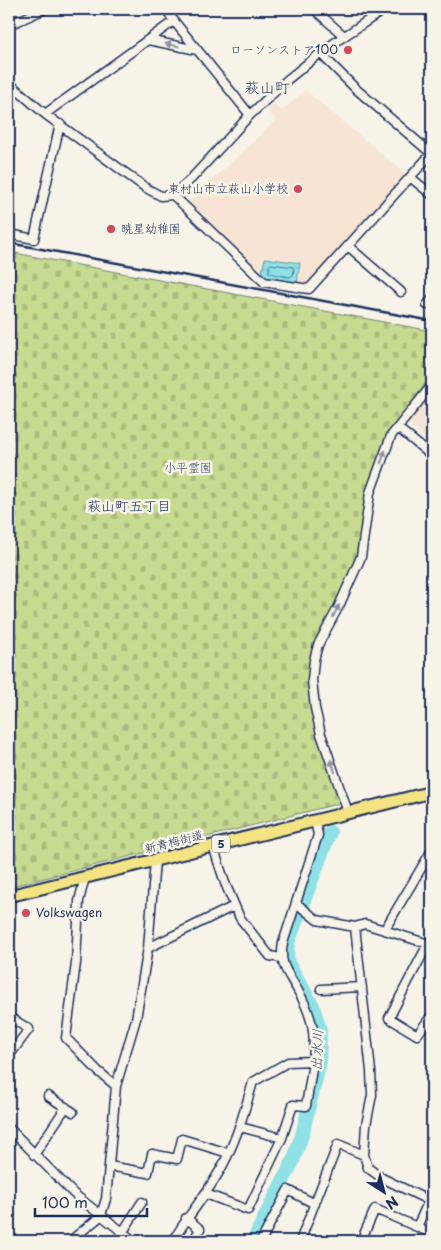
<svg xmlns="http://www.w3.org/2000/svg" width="441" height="1250" font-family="'Playpen Sans','Klee One',sans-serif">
<defs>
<pattern id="cemetery-stones" width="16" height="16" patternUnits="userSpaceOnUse" patternTransform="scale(1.25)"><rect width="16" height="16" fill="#c6da90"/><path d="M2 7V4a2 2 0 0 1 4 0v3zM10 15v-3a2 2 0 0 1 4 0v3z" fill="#aabb7f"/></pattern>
<pattern id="water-ripples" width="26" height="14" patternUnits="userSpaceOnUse" patternTransform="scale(1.25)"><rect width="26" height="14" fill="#8fe1e6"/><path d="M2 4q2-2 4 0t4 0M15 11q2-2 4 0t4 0" fill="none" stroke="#7bc1c8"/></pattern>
</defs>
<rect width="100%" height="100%" fill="#f7f3e8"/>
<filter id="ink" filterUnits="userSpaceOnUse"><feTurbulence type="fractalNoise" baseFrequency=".02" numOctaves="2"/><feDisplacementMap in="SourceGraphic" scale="10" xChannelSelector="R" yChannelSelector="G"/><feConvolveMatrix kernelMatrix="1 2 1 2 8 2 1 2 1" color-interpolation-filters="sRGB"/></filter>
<g filter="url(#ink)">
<!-- built -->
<path fill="#f7e4d4" d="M305 90 407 175 308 286 265 280 187 204 276 120 266 109 272 103 282 111Z
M432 388V445L407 422Z"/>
<!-- cemetery -->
<path fill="url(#cemetery-stones)" stroke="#708477" d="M9 252 432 331V380L402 419 387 433 366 492 358 557 343 592 315 645 310 678 341 803 9 887Z"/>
<!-- water -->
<path fill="url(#water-ripples)" stroke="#619ab0" d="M265 258 300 263 297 283 261 277Z"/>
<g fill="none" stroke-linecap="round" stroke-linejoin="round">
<!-- shore -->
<path stroke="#497694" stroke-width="1" d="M271 264 293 267 294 270 293 275 290 277 269 273V266Z"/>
<!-- river -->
<path stroke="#8fe1e6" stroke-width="14" d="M253 1241 293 1161 302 1135 319 1066 320 1030 313 1006 287 961 288 943 330 832"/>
<!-- street casing -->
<g stroke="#1b2f5e" stroke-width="11">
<path id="street" d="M166 9 174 21 250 115
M314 9 344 36
M9 25 45 9
M148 40 197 50
M320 53 356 89 432 154
M9 83 45 114 146 188 161 196 173 195 191 179 250 115 287 80 328 47 385 9
M45 114 174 21
M410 177 432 195
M173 195 264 282 309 289 432 153
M9 234 34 239 60 124
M348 246 401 292
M427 305 432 299
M398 428 432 456
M348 812 321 734 315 708 312 680 314 660 318 645 339 606 361 557 370 493 391 436 432 385
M213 846 225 883 240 918 270 956 281 958
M85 877 79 901 76 963 66 1038 98 1071 116 1086
M296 903 317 920 355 927 365 924 432 945
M355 927 371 1071 372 1095 366 1125 364 1155 368 1168 382 1178 432 1202
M385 929 432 850
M428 944 389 1018 417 1035 432 1015
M148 948 234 906
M321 989 362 987
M9 1017 29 1029 9 1056
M48 1096 73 1112
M9 1128 74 1194 134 1241
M282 1138 293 1105 306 1106C310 1079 318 1048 311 1021 308 1010 303 999 297 989 287 971 279 965 283 943L318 835 315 821
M34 1155 66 1107
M109 1166 148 1173 152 1154 177 1159 182 1139 228 1153
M206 1194 248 1210 282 1138 240 1127
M186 1218 200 1229 193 1241
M417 1227 428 1232
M70 1241 96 1220 101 1215 106 1199 116 1086 136 1019 148 948 155 861
M117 1241 142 1202
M173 1241C189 1213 211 1190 225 1161 238 1135 245 1109 253 1082L288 1062 313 1061
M261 1241 288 1190 315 1204
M300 1241 338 1144 364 1155
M361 1241 375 1209 417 1227 429 1200"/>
</g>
<!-- primary casing -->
<g stroke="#1b2f5e" stroke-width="15">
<path id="primary" d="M9 896 432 792"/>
</g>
<!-- street -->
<use href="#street" stroke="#f7f3e8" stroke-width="8"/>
<!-- primary -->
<use href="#primary" stroke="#f4e382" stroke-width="11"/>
<!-- rail -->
<path stroke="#1b2f5e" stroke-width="2.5" d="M9 243 432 321"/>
</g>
<!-- one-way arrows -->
<defs><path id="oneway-solid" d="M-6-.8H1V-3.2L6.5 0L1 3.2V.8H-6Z" transform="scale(1.25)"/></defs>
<g fill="#8991a3">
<use href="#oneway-solid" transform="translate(172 45) rotate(-169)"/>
<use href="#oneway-solid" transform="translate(383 457) rotate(-70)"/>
<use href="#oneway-solid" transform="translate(336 611) rotate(-63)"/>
<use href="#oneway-solid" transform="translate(333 766) rotate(-109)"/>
</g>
</g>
<!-- markers -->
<g fill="#d1495b" stroke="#f7f3e8" stroke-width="2">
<circle cx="348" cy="50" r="5"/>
<circle cx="298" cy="189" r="5"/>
<circle cx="111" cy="229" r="5"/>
<circle cx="26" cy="913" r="5"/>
</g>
<g text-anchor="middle" stroke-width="5" stroke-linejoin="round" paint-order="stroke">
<!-- shield labels -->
<rect fill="#f7f3e8" stroke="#5d6a87" stroke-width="1" x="212" y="835.5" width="18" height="17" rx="4"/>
<g font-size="11" font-weight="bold" fill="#1b2f5e">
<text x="221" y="848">5</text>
</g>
<!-- poi labels -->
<g font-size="12" fill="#1b2f5e" stroke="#f7f3e8" text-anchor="end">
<text x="338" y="54">ローソンストア100</text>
<text x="288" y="193">東村山市立萩山小学校</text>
<text x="121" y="233" text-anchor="start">暁星幼稚園</text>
<text x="36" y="917" text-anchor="start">Volkswagen</text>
</g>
<!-- park labels -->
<g font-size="12" fill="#3d5168" stroke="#f7f3e8">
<text x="188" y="472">小平霊園</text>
</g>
<!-- street labels -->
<g font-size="12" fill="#1b2f5e" stroke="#f7f3e8">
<text transform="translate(174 842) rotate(-14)" y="4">新青梅街道</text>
</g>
<!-- neighbourhood labels -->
<g font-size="14" fill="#1b2f5e" stroke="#f7f3e8">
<text x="129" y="511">萩山町五丁目</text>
</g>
<!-- water labels -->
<g font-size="14" font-style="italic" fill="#325379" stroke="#f7f3e8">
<text transform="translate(317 1050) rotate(-87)" y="5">出水川</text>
</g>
<!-- quarter labels -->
<g font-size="15" fill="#1b2f5e" stroke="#f7f3e8">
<text x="267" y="93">萩山町</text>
</g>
</g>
<!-- margin -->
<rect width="441" height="1250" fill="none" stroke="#f7f3e8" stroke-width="30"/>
<rect x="15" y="15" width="411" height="1220" fill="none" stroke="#1b2f5e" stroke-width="2" filter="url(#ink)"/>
<!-- north arrow -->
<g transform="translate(384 1192) rotate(144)" stroke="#f7f3e8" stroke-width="4" paint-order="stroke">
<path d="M0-4L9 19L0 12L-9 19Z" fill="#1b2f5e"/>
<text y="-8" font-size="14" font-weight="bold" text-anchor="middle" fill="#1b2f5e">N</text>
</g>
<!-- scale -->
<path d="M35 1208v8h112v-8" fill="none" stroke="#1b2f5e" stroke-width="2.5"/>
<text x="42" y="1208" font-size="15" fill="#1b2f5e" stroke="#f7f3e8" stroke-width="4" paint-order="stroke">100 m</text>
</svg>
